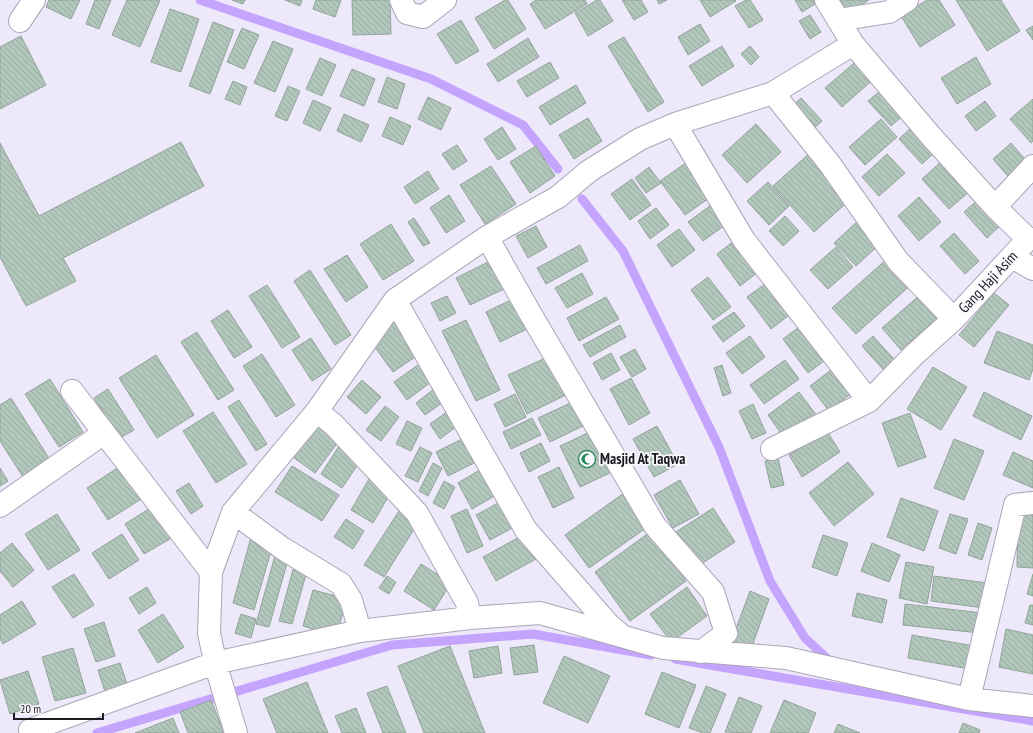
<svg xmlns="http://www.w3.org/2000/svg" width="1033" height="733" font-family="'PT Sans Narrow',sans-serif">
<defs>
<pattern id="building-back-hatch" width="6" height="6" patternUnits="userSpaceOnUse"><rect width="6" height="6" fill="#b2c7bb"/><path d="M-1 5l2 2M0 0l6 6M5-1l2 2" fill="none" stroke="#99aaa0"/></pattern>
</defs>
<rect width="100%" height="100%" fill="#eee8fb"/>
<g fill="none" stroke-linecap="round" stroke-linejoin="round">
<!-- stream -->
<path stroke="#c5a4fe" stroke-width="9" d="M200 0 431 79 523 125 558 169
M582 199 623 251 719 447 770 581 805 638 831 662
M675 659 1033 721
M97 733 392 645 533 634 651 655"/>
</g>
<!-- building -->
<path fill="url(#building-back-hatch)" stroke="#91a499" d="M49 0H80L71 19 46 7Z
M95 0H111L99 29 86 24Z
M127 0H160L140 47 112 35Z
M232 0H245L243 4Z
M285 0H302L300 6Z
M316 0H341L335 17 313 9Z
M352 0H390L391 34 353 35Z
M505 0H508L526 29 494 49 475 18Z
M536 0H585L587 4 545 29 530 4Z
M597 0H600L613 21 588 36 575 13Z
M622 0H641L648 12 634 20Z
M657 0H667L659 4Z
M700 0H735L736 1 710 17Z
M746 0H750L763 20 749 28 735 6Z
M795 0H813L815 4 802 12Z
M832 0H869L843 17Z
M927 0H939L955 25 920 47 901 16Z
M956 0H1001L1020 31 987 51Z
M170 9 199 19 181 72 151 62Z
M810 15 821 32 810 39 799 21Z
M461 20 479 51 456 64 437 34Z
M213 22 234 30 210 94 189 86Z
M700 24 710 41 688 55 678 37Z
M1033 26V40L1026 30Z
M242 28 259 35 244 69 227 62Z
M21 36 46 85 0 109V47Z
M624 37 664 102 648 112 608 46Z
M528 38 539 57 498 82 487 64Z
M273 41 293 49 275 92 254 83Z
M722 46 734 66 702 86 689 66Z
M750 46 759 57 751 65 741 54Z
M976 57 991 84 957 104 941 78Z
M320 58 336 65 322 96 306 89Z
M860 58 877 76 842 107 825 88Z
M550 62 559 78 527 97 517 81Z
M352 69 375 79 364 106 340 96Z
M387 77 405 84 397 109 378 102Z
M233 81 247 87 240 105 225 99Z
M576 85 586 103 550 125 539 107Z
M288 86 300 91 287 121 275 116Z
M884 88 906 113 891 126 868 101Z
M428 97 451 108 441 130 418 119Z
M801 98 822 121 809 133 788 110Z
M1033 99V141L1031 143 1010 119Z
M313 100 331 108 320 131 303 123Z
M985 101 996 116 976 131 965 116Z
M344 114 369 125 361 142 337 131Z
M390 117 411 126 403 145 382 136Z
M588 118 602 141 574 159 559 135Z
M881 119 897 137 865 165 849 147Z
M756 124 781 152 747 183 722 155Z
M914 125 937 150 922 164 899 139Z
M502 127 516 149 498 160 484 139Z
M181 142 204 186 63 258 76 281 26 306 0 257V143L39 216Z
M1011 143 1030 165 1012 181 993 159Z
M457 145 467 161 453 170 442 154Z
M536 146 555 176 530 193 510 162Z
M811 152 852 198 814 232 773 186Z
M887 154 905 173 879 196 862 177Z
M944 159 971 190 949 209 922 179Z
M687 162 712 196 685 215 660 181Z
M491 166 516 204 485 224 460 185Z
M649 167 661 183 646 193 635 178Z
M428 171 439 189 415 204 404 187Z
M632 179 651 205 630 220 611 194Z
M768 182 789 206 769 225 747 201Z
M449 195 465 221 446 233 430 208Z
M919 197 941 222 919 241 898 216Z
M981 197 1004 222 987 238 964 212Z
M714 203 728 223 703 241 688 222Z
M656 208 669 225 650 239 638 221Z
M785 216 799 231 783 246 769 231Z
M414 218 430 243 423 246 408 222Z
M859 220 881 243 856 266 834 243Z
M391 224 414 261 383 280 360 244Z
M536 226 547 247 528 258 516 236Z
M679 229 695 250 672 267 657 245Z
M954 233 979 261 965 274 940 246Z
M739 237 762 269 740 286 717 254Z
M580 245 588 261 546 284 537 268Z
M836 247 853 267 828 289 810 270Z
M347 255 368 287 346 302 324 269Z
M889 257 913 283 856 334 832 308Z
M492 260 506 288 470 305 456 278Z
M310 270 351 335 335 345 294 281Z
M582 273 593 294 567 308 555 288Z
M708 277 731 307 713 320 691 290Z
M769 281 792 313 771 329 747 297Z
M267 285 300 337 282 348 249 296Z
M994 293 1009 305 974 347 959 335Z
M921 294 940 315 901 350 882 328Z
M447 296 456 313 440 321 431 303Z
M606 297 619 319 579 341 567 318Z
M515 298 529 328 500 342 486 312Z
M228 310 252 347 234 358 211 321Z
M734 312 745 326 723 342 712 327Z
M397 320 421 353 393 372 369 339Z
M466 320 500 390 476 401 442 331Z
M620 325 626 337 590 357 583 345Z
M799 327 824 361 808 373 783 339Z
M997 331 1033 345V369L1029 380 984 363Z
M197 332 234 390 218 400 181 342Z
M750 336 765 357 742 374 726 353Z
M873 336 900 366 889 376 862 346Z
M311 338 331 369 312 381 292 350Z
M635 349 646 369 632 377 620 357Z
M611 353 620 370 602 380 593 363Z
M262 354 295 405 276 417 243 366Z
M156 355 194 415 157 438 119 378Z
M552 355 570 393 527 414 508 375Z
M785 360 799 379 764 404 750 385Z
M422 362 435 379 407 400 394 382Z
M722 365 731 393 723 396 714 368Z
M835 367 853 392 829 411 810 386Z
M933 367 967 387 941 430 907 409Z
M631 378 650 413 629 425 610 389Z
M50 379 83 432 59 447 25 394Z
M362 380 381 397 366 414 347 397Z
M439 385 449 398 425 415 416 403Z
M108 389 134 430 120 438 94 398Z
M799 392 817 416 785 439 768 415Z
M984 392 1032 416 1021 440 973 416Z
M515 394 526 417 505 427 494 404Z
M11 398 50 460 23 477 0 441V405Z
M239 400 267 444 256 451 228 407Z
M577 400 589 423 550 442 538 418Z
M753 404 766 433 752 439 739 411Z
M385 406 399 417 381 441 366 430Z
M451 409 461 423 440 439 430 424Z
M213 412 247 464 216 483 183 431Z
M910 413 926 457 898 467 882 423Z
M532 418 541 435 511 449 503 432Z
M316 419 341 438 315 473 289 454Z
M407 421 422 428 411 451 396 444Z
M657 426 678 464 654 477 633 439Z
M594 430 614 471 580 487 560 446Z
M827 431 840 452 802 477 789 455Z
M468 436 480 460 448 476 436 452Z
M954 439 984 451 964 500 934 488Z
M541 443 550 461 529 472 520 453Z
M339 446 361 460 342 488 321 474Z
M420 447 432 453 418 482 405 476Z
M1013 452 1033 461V488L1003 475Z
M778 458 784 485 771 488 765 461Z
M848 462 874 494 834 526 809 493Z
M125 463 146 496 108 520 87 488Z
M433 463 442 468 428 496 419 491Z
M292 466 339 495 322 521 275 492Z
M559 467 574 498 553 508 538 477Z
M0 468 8 481 0 486Z
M483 468 498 494 472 509 458 483Z
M369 479 391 492 373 523 351 510Z
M680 480 699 514 673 528 654 495Z
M444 481 455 487 444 509 433 503Z
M189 483 203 506 191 514 176 491Z
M624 493 649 526 589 568 565 535Z
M901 498 938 511 924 551 887 537Z
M502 501 516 526 490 540 476 515Z
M155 505 175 536 144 554 125 524Z
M713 508 735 542 698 566 676 532Z
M467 509 483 546 467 553 451 516Z
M399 511 418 523 384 577 364 565Z
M57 514 80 550 48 570 25 534Z
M950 514 968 519 956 554 939 548Z
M1018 514 1033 515V568L1017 567Z
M346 519 364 531 353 549 334 537Z
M978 523 992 528 982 560 968 555Z
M650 532 686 581 630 621 595 572Z
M122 534 139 560 109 579 92 553Z
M523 535 536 559 496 581 483 557Z
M823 535 848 543 837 576 812 567Z
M251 537 273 544 254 610 233 603Z
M12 543 34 570 13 587 0 571V553Z
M872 543 900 555 889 582 861 571Z
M276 552 289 556 269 627 256 624Z
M906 562 934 567 927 604 899 598Z
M421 564 451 583 434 610 404 591Z
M294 566 307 571 292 624 279 621Z
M74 574 94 605 73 618 52 587Z
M1033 574V596L1027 594Z
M387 576 396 582 389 594 379 588Z
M934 576 987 583 984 608 931 601Z
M147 587 156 603 139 614 129 598Z
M687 587 707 616 671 642 650 614Z
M313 590 347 599 336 636 303 626Z
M750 591 769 599 751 649 731 642Z
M857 593 887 600 882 623 852 616Z
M22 601 36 624 3 644 0 639V615Z
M905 604 982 613 980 633 903 625Z
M1030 605H1033V625L1025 623Z
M163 614 184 647 158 663 138 630Z
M241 614 256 619 251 638 235 633Z
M104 622 115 656 96 662 84 629Z
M1006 629 1033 635V674L999 667Z
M912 635 974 646 969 669 908 658Z
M534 645 538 672 514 675 510 648Z
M450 646 485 733H424L398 666Z
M498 646 502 673 474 678 469 651Z
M73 648 86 693 55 701 42 657Z
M564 656 610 676 588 723 543 703Z
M120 663 128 687 106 695 98 670Z
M28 671 39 704 10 714 0 680Z
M662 672 696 685 679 728 645 714Z
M307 682 328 733H277L263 699Z
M387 686 406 733H383L367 693Z
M706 686 726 694 710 733H703L689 728Z
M739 697 762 706 751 733 725 732Z
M211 700 224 733H188L180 712Z
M784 700 816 713 808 733H770Z
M356 708 366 733H342L335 716Z
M173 718 179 733H135Z
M963 723 980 730 979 733H959Z
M838 724 860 733H834Z"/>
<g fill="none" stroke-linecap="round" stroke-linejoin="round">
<!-- minor casing -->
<g stroke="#aca5b8" stroke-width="24">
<path id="minor" d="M401 0 407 13 423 17 445 0
M838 20 889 12 907 0
M20 21 34 0
M773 93 829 163 898 261 954 319
M675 124 744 240 869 401
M995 207 1033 166
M487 237 530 313 655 526 713 592 726 633 701 652
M1012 257 1033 269
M395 300 526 530 609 625 621 635
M72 391 211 572
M317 411 334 425 417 513 467 603 470 618
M772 449 869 401 915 354 954 319 1028 239 995 207 930 135 853 44 826 0
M0 506 104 433
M233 512 282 548 341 584 351 600 360 631
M969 699 1015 505 1033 503
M30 730 215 663 360 631 470 618 540 613 663 648 786 658 969 699 1033 706
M236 733 216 666 209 633 211 572 233 512 317 411 395 300 487 237 558 197 589 171 640 139 675 124 773 93 853 44"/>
</g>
<!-- minor -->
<use href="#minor" stroke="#fff" stroke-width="22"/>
</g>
<!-- icons -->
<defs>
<g id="mosque-ring" transform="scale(0.9)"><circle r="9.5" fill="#f9f8fc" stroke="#2a875e" stroke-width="1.5"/><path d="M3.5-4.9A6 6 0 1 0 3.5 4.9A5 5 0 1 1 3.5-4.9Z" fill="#2a875e"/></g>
</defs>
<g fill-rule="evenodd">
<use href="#mosque-ring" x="587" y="459"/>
</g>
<g text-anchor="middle" stroke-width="3.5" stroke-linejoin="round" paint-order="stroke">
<!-- street labels -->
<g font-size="15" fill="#1d1b22" stroke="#f9f8fc">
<text transform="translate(988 282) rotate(-47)" y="5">Gang Haji Asim</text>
</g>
<!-- poi labels -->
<g font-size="15" font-weight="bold" fill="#1d1b22" stroke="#f9f8fc" text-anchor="start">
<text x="600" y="464">Masjid At Taqwa</text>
</g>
</g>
<!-- scale -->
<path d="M14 713v6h89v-6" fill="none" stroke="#1d1b22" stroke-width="2"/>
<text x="20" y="713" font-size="12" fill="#1d1b22" stroke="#f9f8fc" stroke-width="3" paint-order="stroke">20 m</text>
</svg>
